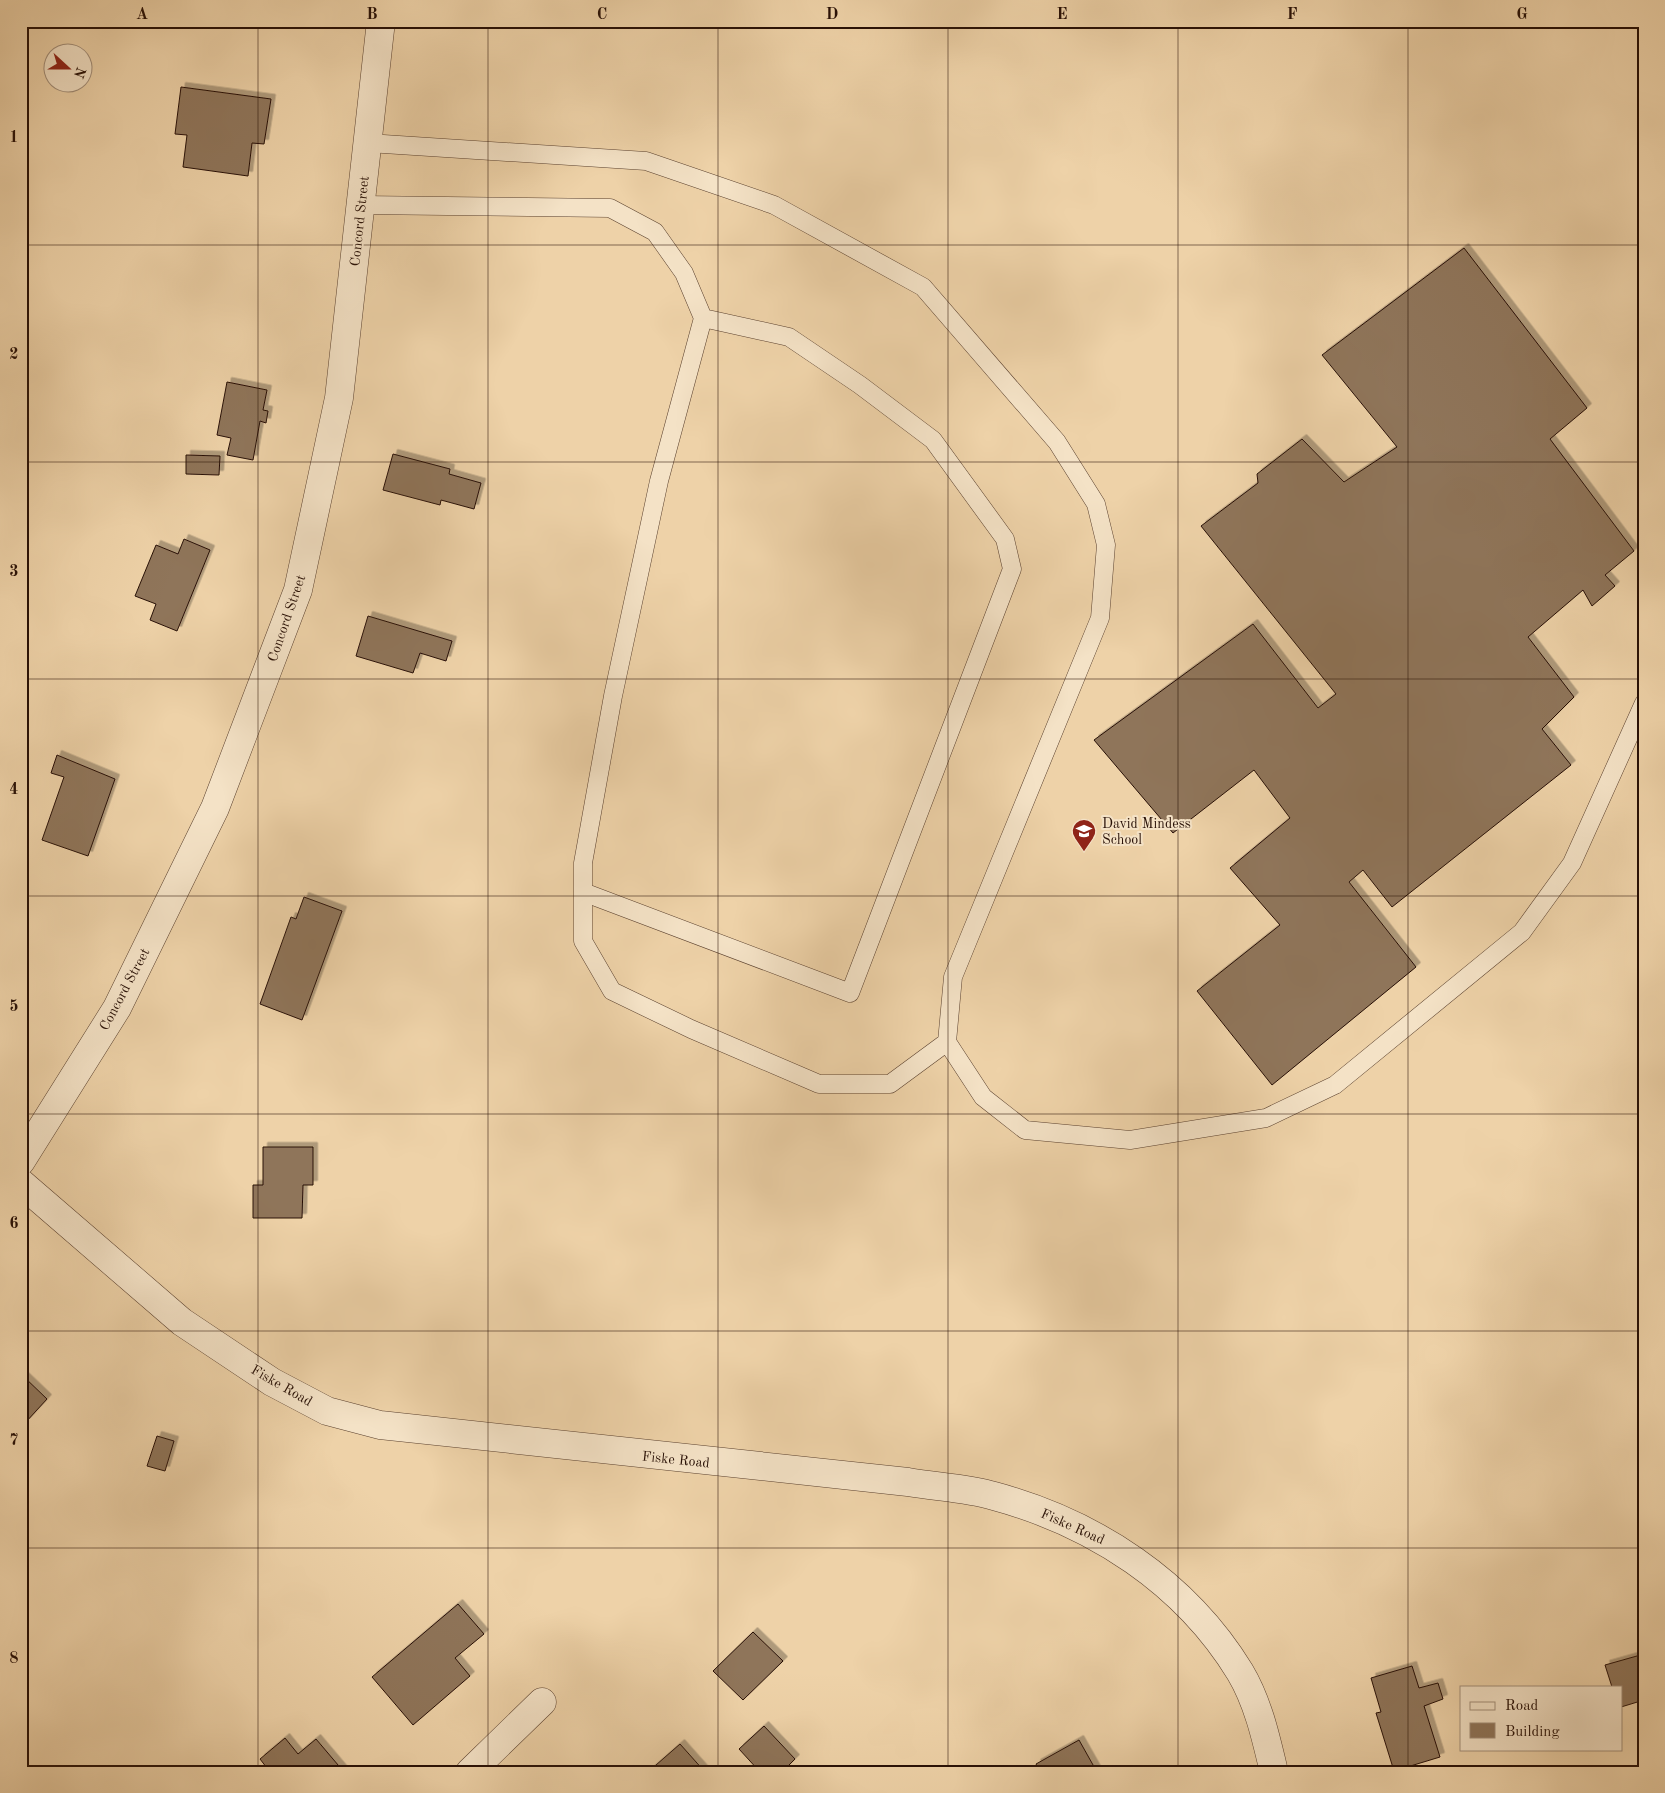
<svg xmlns="http://www.w3.org/2000/svg" width="1665" height="1793" font-family="'Old Standard TT',serif">
<defs>
<filter id="shadow"><feDropShadow dx="4.5" dy="-4.5" stdDeviation="0" flood-color="#0004"/></filter>
</defs>
<rect width="100%" height="100%" fill="#eed2a8"/>
<filter id="stains"><feTurbulence type="fractalNoise" baseFrequency=".004" numOctaves="4"/><feColorMatrix values="0 0 0 0 .2 0 0 0 0 .09 0 0 0 0 .02 0 0 0 .5 -.17"/></filter>
<radialGradient id="worn" r=".72"><stop offset=".6" stop-color="#630" stop-opacity="0"/><stop offset="1" stop-color="#630" stop-opacity=".3"/></radialGradient>
<!-- building -->
<path fill="#8f755a" stroke="#281006" filter="url(#shadow)" d="M181 87 271 99 264 144 252 143 248 176 183 167 187 135 175 134Z
M1464 248 1587 408 1550 439 1634 551 1605 575 1615 586 1592 606 1583 590 1528 637 1574 697 1542 729 1571 765 1392 907 1363 870 1349 882 1416 967 1272 1085 1197 991 1280 925 1230 868 1290 818 1254 770 1173 833 1094 740 1253 624 1318 708 1336 694 1201 526 1258 483 1257 474 1302 439 1344 482 1397 447 1322 355Z
M227 382 267 390 263 410 268 411 266 423 260 421 253 460 227 455 231 438 217 435Z
M393 454 450 469 449 474 481 483 474 509 441 500 440 505 383 490Z
M186 455 220 456 219 475 186 474Z
M184 539 210 550 177 631 150 620 156 604 135 596 156 545 178 554Z
M368 616 452 641 446 661 420 653 413 673 356 656Z
M57 755 115 779 88 856 42 840 64 777 51 773Z
M304 897 342 911 302 1020 260 1004 291 917 296 919Z
M263 1147H313V1185H303L302 1218H253V1185H263Z
M21 1374 47 1399 25 1423 21 1419Z
M157 1436 174 1441 165 1471 147 1466Z
M458 1604 484 1634 455 1658 470 1676 413 1725 372 1677Z
M753 1632 783 1661 743 1700 713 1671Z
M1644 1654V1700L1621 1707V1687H1612L1605 1665Z
M1412 1666 1419 1688 1438 1683 1443 1699 1424 1706 1440 1757 1394 1771 1376 1713 1381 1712 1371 1678Z
M764 1726 795 1759 782 1772H760L739 1749Z
M285 1738 298 1754 316 1739 344 1772H270L260 1759Z
M1079 1740 1097 1772H1040L1036 1764Z
M680 1744 705 1772H648Z"/>
<g fill="none" stroke-linecap="round" stroke-linejoin="round">
<!-- lane casing -->
<g stroke="#5a402e" stroke-width="19">
<path id="lane" d="M368 143 646 161 774 205 923 287 1057 442 1096 504 1106 545 1100 618 953 977 947 1042 983 1097 1025 1130 1130 1140 1266 1118 1335 1085 1522 932 1572 863 1644 703
M361 205 610 208 655 232 684 273 703 318 659 481 613 696 583 863V941L612 991 691 1029 819 1084H890L947 1042
M583 892 850 993 1012 569 1005 539 933 440 860 385 789 337 703 318"/>
</g>
<!-- street casing -->
<g stroke="#5a402e" stroke-width="29">
<path id="street" d="M21 1161 117 1008 215 808 298 590 339 398 381 21
M21 1183 182 1322 272 1382 327 1411 380 1425 908 1482C936 1487 966 1488 994 1496 1094 1523 1185 1582 1240 1672 1258 1702 1266 1738 1274 1772
M470 1772 542 1702"/>
</g>
<!-- lane -->
<use href="#lane" stroke="#f4e2c6" stroke-width="18"/>
<!-- street -->
<use href="#street" stroke="#f4e2c6" stroke-width="28"/>
</g>
<!-- grid -->
<path fill="none" stroke="#281006" stroke-width="1" stroke-opacity="0.55" d="M258 21V1772M488 21V1772M718 21V1772M948 21V1772M1178 21V1772M1408 21V1772M21 245H1644M21 462H1644M21 679H1644M21 896H1644M21 1114H1644M21 1331H1644M21 1548H1644"/>
<!-- icons -->
<defs>
<g id="school-pin" transform="scale(1.25)"><path d="M0 17L-7.5 6A9.5 9.5 0 1 1 7.5 6Z" fill="#8f2418" stroke="#f4e2c6"/><path d="M0-5L7-2L0 1L-7-2ZM-4 1L0 2.5L4 1V4Q0 6-4 4Z" fill="#fff"/></g>
</defs>
<g fill-rule="evenodd">
<use href="#school-pin" x="1084" y="831"/>
</g>
<g text-anchor="middle" stroke-width="4" stroke-linejoin="round" paint-order="stroke">
<!-- street labels -->
<g font-size="14" fill="#281006" stroke="#f4e2c6">
<text transform="translate(359 221) rotate(-84)" y="5">Concord Street</text>
<text transform="translate(286 618) rotate(-71)" y="5">Concord Street</text>
<text transform="translate(124 989) rotate(-62)" y="5">Concord Street</text>
<text transform="translate(282 1385) rotate(30)" y="5">Fiske Road</text>
<text transform="translate(676 1459) rotate(6)" y="5">Fiske Road</text>
<text transform="translate(1073 1526) rotate(24)" y="5">Fiske Road</text>
</g>
<!-- poi labels -->
<g font-size="14" fill="#281006" stroke="#f4e2c6" text-anchor="start">
<text x="1102" y="828">David Mindess<tspan x="1102" dy="16">School</tspan></text>
</g>
</g>
<!-- margin -->
<rect width="1665" height="1793" fill="none" stroke="#eed2a8" stroke-width="55"/>
<!-- legend -->
<rect x="1460" y="1686" width="162" height="65" fill="#f4e2c6" stroke="#a28e79"/>
<rect x="1470" y="1702" width="25" height="8" fill="#f4e2c6" stroke="#a28e79"/>
<text x="1505" y="1710" font-size="15" fill="#281006">Road</text>
<rect x="1470" y="1723" width="25" height="15" fill="#8f755a" stroke="#a28e79"/>
<text x="1505" y="1736" font-size="15" fill="#281006">Building</text>
<!-- north arrow -->
<g transform="translate(68 68) rotate(111)"><circle r="24" fill="#f4e2c6" stroke="#a28e79"/>
<path d="M0-4L9 19L0 12L-9 19Z" fill="#8f2418"/>
<text y="-8" font-size="14" font-weight="bold" text-anchor="middle" fill="#281006">N</text>
</g>
<rect x="28" y="28" width="1610" height="1738" fill="none" stroke="#281006" stroke-width="2"/>
<g font-size="16" text-anchor="middle" font-weight="bold" fill="#281006">
<text x="142" y="19">A</text>
<text x="372" y="19">B</text>
<text x="602" y="19">C</text>
<text x="832" y="19">D</text>
<text x="1062" y="19">E</text>
<text x="1292" y="19">F</text>
<text x="1522" y="19">G</text>
<text x="14" y="142">1</text>
<text x="14" y="359">2</text>
<text x="14" y="576">3</text>
<text x="14" y="794">4</text>
<text x="14" y="1011">5</text>
<text x="14" y="1228">6</text>
<text x="14" y="1445">7</text>
<text x="14" y="1663">8</text>
</g>
<rect width="100%" height="100%" filter="url(#stains)"/>
<rect width="100%" height="100%" fill="url(#worn)"/>
</svg>
